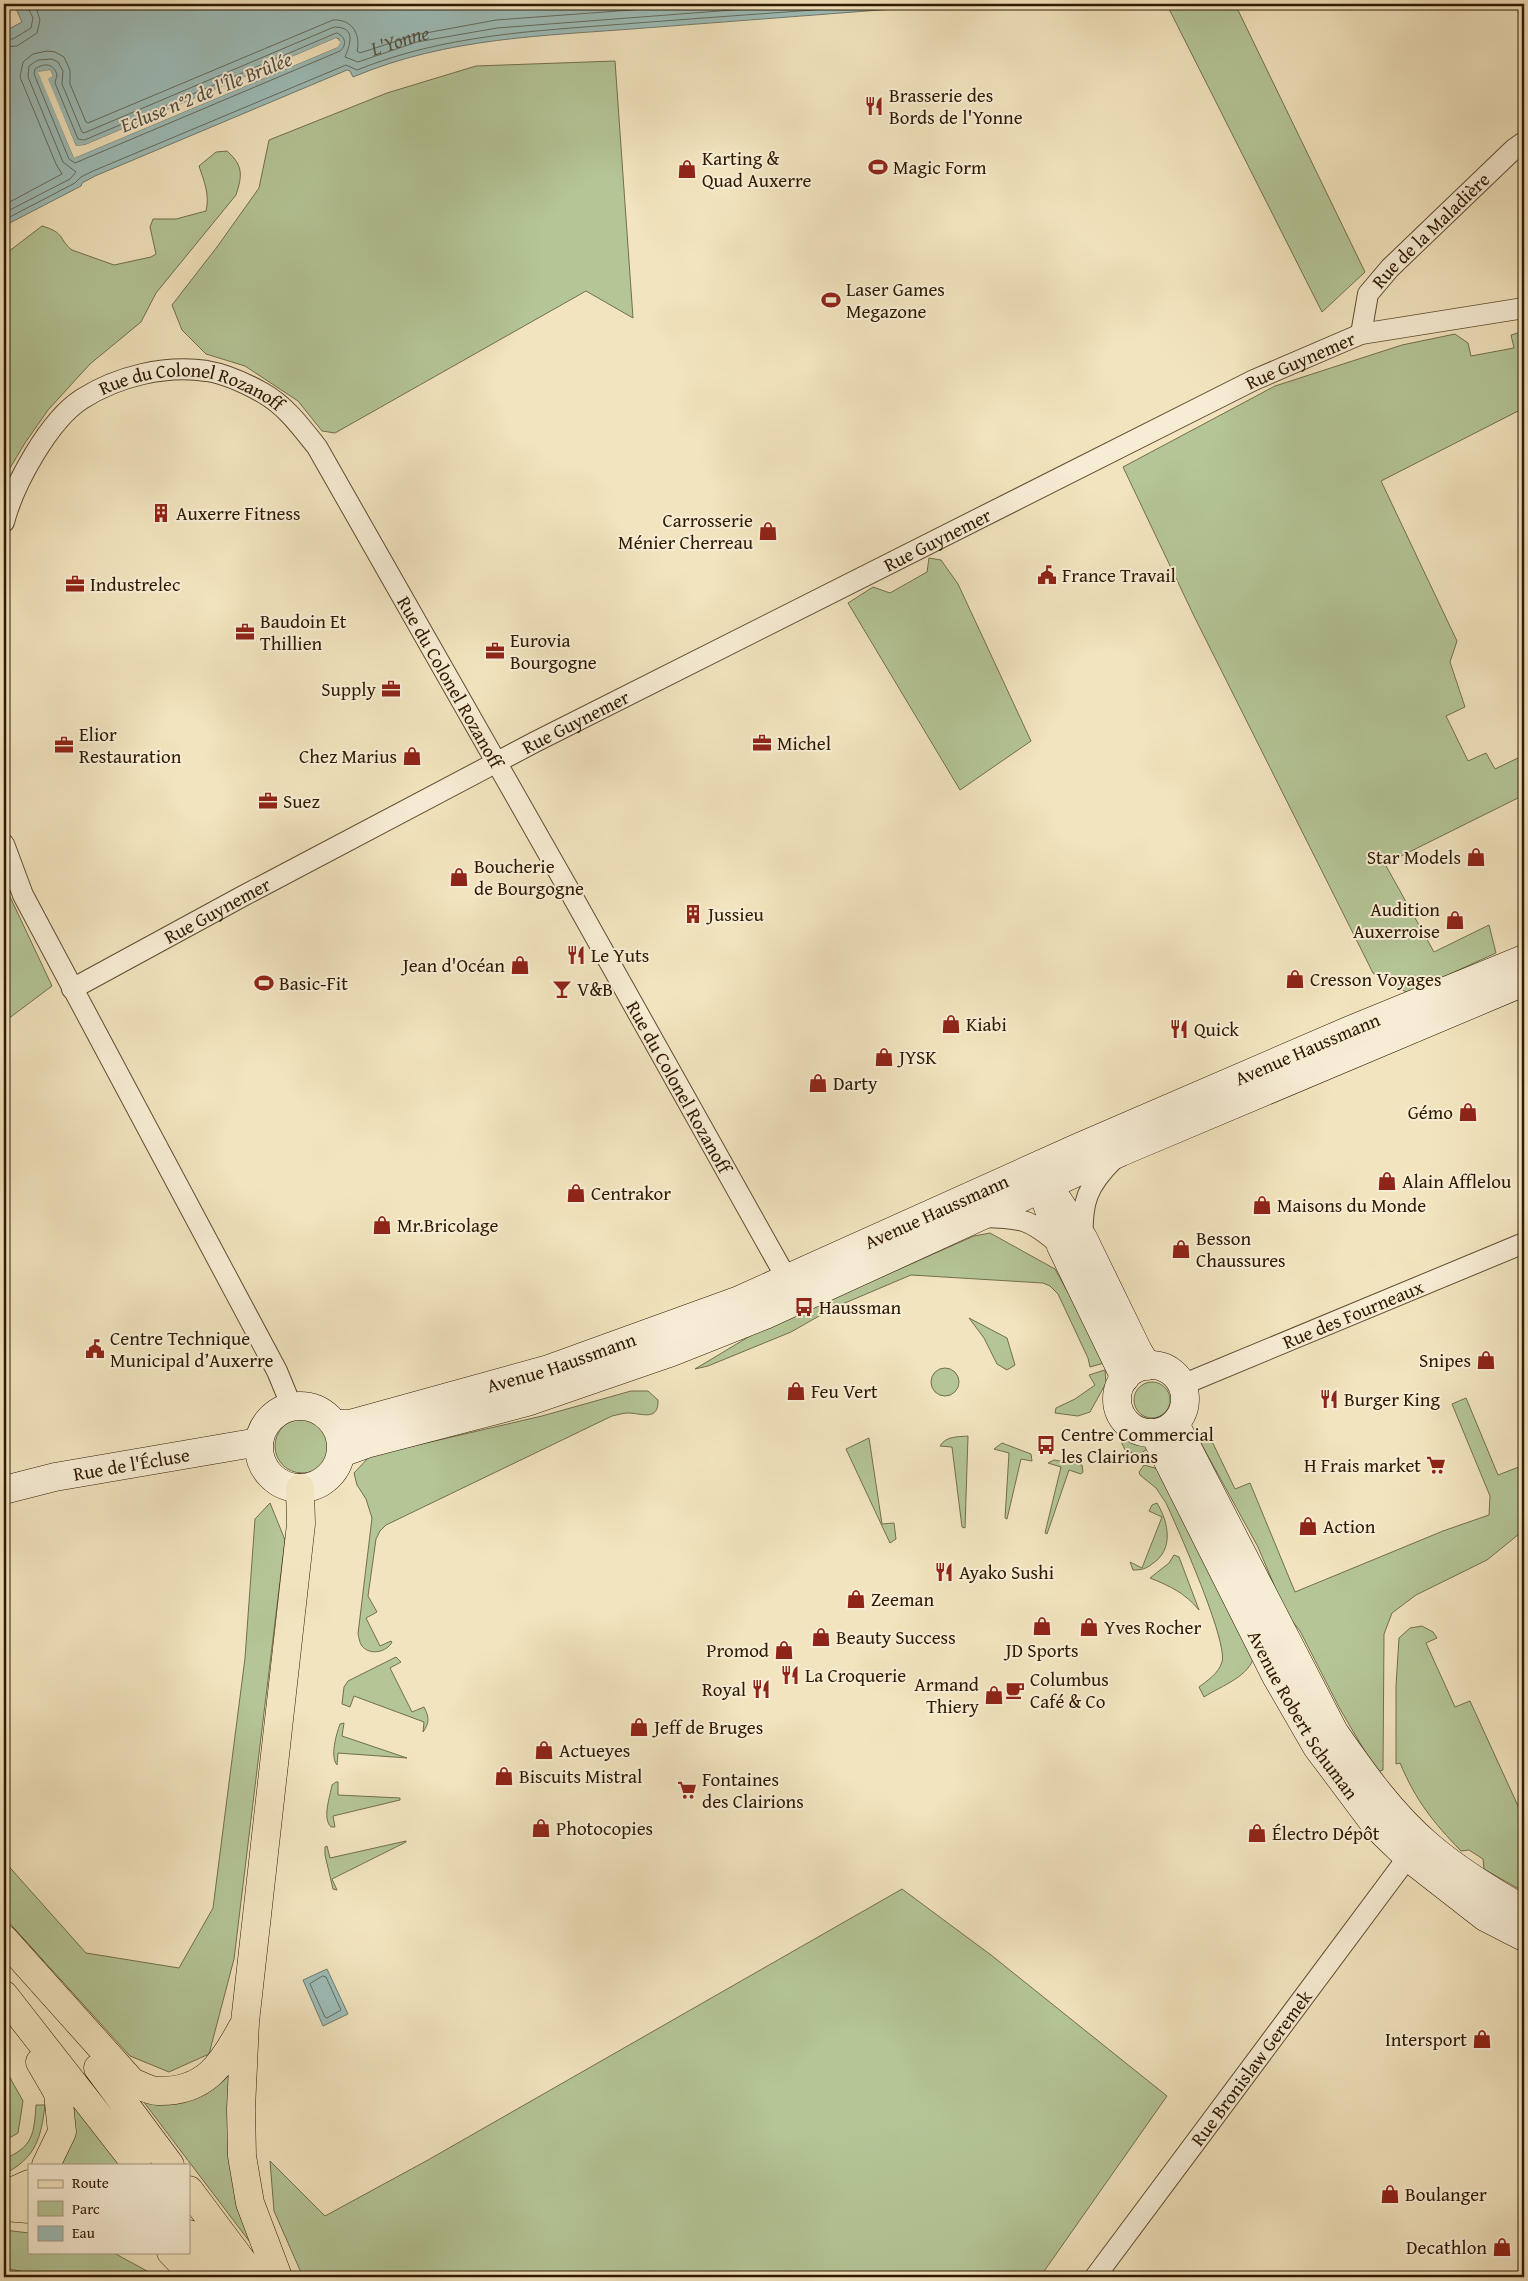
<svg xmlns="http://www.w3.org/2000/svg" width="1528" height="2281" font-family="'Gentium Book Plus',serif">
<rect width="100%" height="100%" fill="#f2e4be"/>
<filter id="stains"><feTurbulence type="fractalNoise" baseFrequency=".004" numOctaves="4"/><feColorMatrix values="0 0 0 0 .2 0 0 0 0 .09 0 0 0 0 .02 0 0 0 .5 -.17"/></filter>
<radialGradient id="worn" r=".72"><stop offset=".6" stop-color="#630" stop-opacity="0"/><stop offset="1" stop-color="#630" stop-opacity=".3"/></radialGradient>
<!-- green -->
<path fill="#b4c596" stroke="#726f4b" d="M1174 4H1235L1365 272 1322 312 1167 5Z
M615 61 633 318 586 291 335 433 322 431 298 401 245 366 206 354 182 330 172 305 217 247 259 188 269 140 387 93 476 66Z
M227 151C244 166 242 176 236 195L156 293 141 322 90 364 48 410 25 443 4 478V255L42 226C66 233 58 239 72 250L114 265 151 257 156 254 150 227 153 219H176L206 211C210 195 204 181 199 166L216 152Z
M1524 331V408L1381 481 1457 641 1450 662 1465 707 1446 716 1468 761 1486 753 1495 769 1518 758 1524 772V795L1385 864 1434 952 1489 925 1496 953 1408 993 1373 973 1194 616 1123 467 1275 386 1402 345 1455 334 1468 343 1471 356 1514 348 1511 335Z
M929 558 941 560 958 584 1031 741 960 790 848 603 873 587 890 593 927 572Z
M4 884 52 986 4 1022Z
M990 1233 1055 1269 1097 1345 1104 1363 1090 1367 1088 1358 1058 1294 1050 1286 1043 1283 911 1275 833 1308 791 1332 708 1366 695 1369 755 1333 974 1236Z
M969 1318 1007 1338 1015 1365 1007 1370 997 1364 984 1338Z
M931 1382a14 14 0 1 1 28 0a14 14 0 1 1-28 0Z
M1105 1370 1106 1383 1090 1412 1078 1416 1055 1413 1056 1408 1075 1399 1095 1385 1089 1375Z
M1134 1400a18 18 0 1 1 36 0a18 18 0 1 1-36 0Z
M631 1391H648L658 1400C659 1422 641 1413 628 1413 623 1413 617 1415 612 1416L386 1525 380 1531 376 1539 368 1596 377 1612 366 1618 380 1646 391 1641 392 1642C387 1652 370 1656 362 1646 360 1644 359 1638 358 1634L372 1518 366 1499 357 1485 354 1473 370 1456 542 1416Z
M1466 1398 1498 1475 1524 1465V1530L1487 1560 1416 1595 1392 1613 1384 1634 1383 1770 1377 1772 1340 1709 1300 1631 1286 1613 1258 1547 1197 1436 1207 1431 1235 1489 1250 1483 1295 1592 1443 1531 1489 1515 1490 1496 1452 1404Z
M275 1446a27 27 0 1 1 54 0a27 27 0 1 1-54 0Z
M968 1436 965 1528 962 1527 952 1447 940 1446C946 1436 957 1437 968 1436Z
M1130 1436 1138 1439 1149 1448 1138 1455 1125 1450 1119 1437Z
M869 1438 882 1524 894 1523 896 1539 890 1543 846 1449Z
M1002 1443 1031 1454 1032 1461 1021 1459 1007 1519 1005 1518 1009 1453 994 1449Z
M1054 1460 1082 1465 1083 1472 1081 1474 1069 1470 1047 1534 1045 1533 1061 1467 1048 1463Z
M1144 1465 1158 1469 1254 1655C1251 1676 1221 1686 1204 1697L1199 1687C1207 1681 1219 1673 1222 1662 1228 1641 1178 1529 1166 1503L1156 1488 1140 1475 1139 1472Z
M270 1503 285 1540 234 1959 209 2054 169 2072 130 2056 4 1917V1861L86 1953 179 1968 213 1908 245 1658 255 1519Z
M1157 1503C1169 1523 1174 1550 1152 1564 1146 1569 1141 1570 1133 1570L1130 1562 1142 1568 1162 1517 1149 1511 1152 1505Z
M1174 1555 1179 1557 1199 1610C1185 1593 1170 1586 1150 1578L1169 1563Z
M1422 1626 1433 1632 1437 1638 1426 1643 1455 1707 1470 1701 1524 1819V1892L1484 1869 1483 1859 1469 1850 1461 1851C1433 1822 1416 1801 1400 1763L1396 1764V1686L1399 1638 1410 1628Z
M396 1657 401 1662 390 1668 412 1712 424 1707C429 1717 430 1722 423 1732L424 1722 354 1696 350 1707 342 1704 344 1687 348 1681Z
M344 1723 342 1736 407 1758 338 1753 337 1765C330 1757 336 1735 340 1724Z
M336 1782H338V1795L400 1798V1800L333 1816 335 1827H331C322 1818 330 1797 332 1785Z
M406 1841V1842L332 1879 337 1890 333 1889 325 1855V1847L327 1846 330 1858Z
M902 1889 991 1955 1167 2096 1040 2277H303L274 2211 270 2161 325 2216 428 2160Z
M233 2063 265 2262 143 2101Z
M4 2067 23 2101 18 2133 4 2141Z
M74 2102 123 2165H54L69 2126Z
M36 2105H45C41 2138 36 2158 4 2174V2159C33 2147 34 2134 36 2105Z
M4 2230 29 2233V2252H112L158 2277H52L4 2268Z"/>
<!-- water -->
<path fill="#9dbdb9" stroke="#717b6f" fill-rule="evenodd" d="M14 4H958C854 12 749 20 645 28 544 36 448 37 353 77L350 71 347 70 95 176 82 183 81 186 4 226V20L9 29 22 22ZM336 38 339 39 338 47 74 158 39 72 50 70 53 76 47 79 76 146 85 145Z
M327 1969 348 2014 323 2026 303 1980Z"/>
<!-- pier -->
<path fill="#f2e4be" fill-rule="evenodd" d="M336 38 340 42 338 47 74 158 38 72 50 70 53 76 48 79 76 146 85 145ZM336 41 337 44 75 155 42 74 48 72 50 75 45 80 73 147 76 149 86 148Z"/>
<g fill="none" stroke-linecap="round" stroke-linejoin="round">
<!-- shore -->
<g stroke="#666b5c" stroke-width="1">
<path d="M337 33C346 37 347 45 340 51L75 163 69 159 34 74 35 69C45 62 54 64 57 75L55 83 78 139 84 140Z"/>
<path d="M4 39H13L31 28 33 18 26 4"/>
<path d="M4 47 17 46 37 33 40 20 35 4"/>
<path id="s1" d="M4 205 62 174 56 164 20 77 23 62 33 54 47 51 55 52 64 57 70 70V84L86 122 88 123 333 20C352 19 361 34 357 51L360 53 415 35 496 20 713 4"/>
<path d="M4 213 70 179 76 172 63 162 28 77 29 66 38 60 52 59 58 62 63 71 62 84 82 132 84 133 334 27C357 27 350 44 345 57L358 62 417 42 497 28 811 4"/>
<path d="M4 220 75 183 81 177 93 171 346 65 357 70C444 35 533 31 624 24 714 17 803 11 893 4"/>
<path d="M323 1976 326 1977 341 2010 327 2018 325 2017 310 1984Z"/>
</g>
<!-- street casing -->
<g stroke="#604c30" stroke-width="22">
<g id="street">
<path id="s2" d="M1361 334 1368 294 1390 268 1514 149 1524 142"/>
<path id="s3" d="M4 522C14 484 49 420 82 399 118 376 165 365 207 371 225 374 247 384 263 393 286 406 301 427 317 447L569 890 787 1279"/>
<path d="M4 844 23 895 277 1371 289 1400V1406"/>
<path id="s4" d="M72 989 243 896 535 742 1254 380 1361 334 1524 308"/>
<path d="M984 1217C1023 1218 1030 1219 1061 1246"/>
<path d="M1083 1238C1081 1202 1088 1185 1113 1160"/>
<path id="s5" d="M1182 1385 1524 1243"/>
<path id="s6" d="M1095 2277 1408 1857"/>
</g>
</g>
<!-- secondary casing -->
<g stroke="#2f1900" stroke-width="29">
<g id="secondary">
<path d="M1036 1171 1061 1246 1125 1378"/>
<path d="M1053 1193 1083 1238 1138 1351 1147 1366"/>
<circle cx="1151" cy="1399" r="34"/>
<circle cx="300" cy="1447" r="41"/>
<path id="s7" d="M335 1424H350L549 1369 737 1301 1077 1148 1350 1030 1524 959"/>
<path d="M1175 1424 1334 1732C1362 1772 1391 1814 1429 1846 1458 1871 1491 1891 1524 1910"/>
<path id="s8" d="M1154 1433 1276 1676 1317 1747 1377 1827 1408 1857 1485 1917 1524 1937"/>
<path d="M341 1453 366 1444 527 1402 672 1352 765 1315 1121 1152 1524 982"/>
<path id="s9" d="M4 1490 55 1477 259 1442"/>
</g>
</g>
<!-- primary casing -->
<g stroke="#2f1900" stroke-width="29">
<path id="primary" d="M4 1939 132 2082C140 2085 149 2091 158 2091 205 2092 222 2065 242 2028
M4 1995 137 2165
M40 2062 58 2093 62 2132 46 2165
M98 2068 170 2165
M189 2190 254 2277
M4 2195 29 2184
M4 2207 29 2209
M189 2234 221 2277
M171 2252 195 2277
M278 2277 250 2203 242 2156 241 2109 245 2022 301 1524 300 1488"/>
</g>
<!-- street -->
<use href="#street" stroke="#f7edd5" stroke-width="20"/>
<!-- secondary -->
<use href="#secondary" stroke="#f7edd5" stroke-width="28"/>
<!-- primary -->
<use href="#primary" stroke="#f2e4be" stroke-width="28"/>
</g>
<!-- icons -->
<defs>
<g id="restaurant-bare" transform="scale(1.5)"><path d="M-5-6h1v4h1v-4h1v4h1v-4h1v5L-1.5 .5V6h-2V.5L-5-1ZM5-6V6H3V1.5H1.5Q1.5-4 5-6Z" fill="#8f2418" stroke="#f7edd5" stroke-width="2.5" paint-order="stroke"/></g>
<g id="stadium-bare" transform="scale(1.5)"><path d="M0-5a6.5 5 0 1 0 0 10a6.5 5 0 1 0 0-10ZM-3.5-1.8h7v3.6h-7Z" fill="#8f2418" stroke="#f7edd5" stroke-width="2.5" paint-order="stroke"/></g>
<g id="shop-bare" transform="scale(1.5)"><path d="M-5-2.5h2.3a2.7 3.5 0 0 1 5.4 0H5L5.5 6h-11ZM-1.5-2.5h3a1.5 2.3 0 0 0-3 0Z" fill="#8f2418" stroke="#f7edd5" stroke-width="2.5" paint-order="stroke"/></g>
<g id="building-bare" transform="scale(1.5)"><path d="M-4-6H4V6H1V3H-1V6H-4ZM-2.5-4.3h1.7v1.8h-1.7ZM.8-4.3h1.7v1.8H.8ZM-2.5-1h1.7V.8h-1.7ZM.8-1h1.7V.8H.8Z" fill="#8f2418" stroke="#f7edd5" stroke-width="2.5" paint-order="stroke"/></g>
<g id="civic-bare" transform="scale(1.5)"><path d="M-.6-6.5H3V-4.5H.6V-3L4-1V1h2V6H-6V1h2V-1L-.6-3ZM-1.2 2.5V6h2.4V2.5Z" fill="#8f2418" stroke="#f7edd5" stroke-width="2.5" paint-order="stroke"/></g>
<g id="office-bare" transform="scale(1.5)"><path d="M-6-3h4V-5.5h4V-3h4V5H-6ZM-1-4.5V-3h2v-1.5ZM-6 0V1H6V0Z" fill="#8f2418" stroke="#f7edd5" stroke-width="2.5" paint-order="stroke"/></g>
<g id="bar-bare" transform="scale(1.5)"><path d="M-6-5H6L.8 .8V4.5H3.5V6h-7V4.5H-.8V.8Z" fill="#8f2418" stroke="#f7edd5" stroke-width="2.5" paint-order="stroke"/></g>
<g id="bus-bare" transform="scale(1.5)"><path d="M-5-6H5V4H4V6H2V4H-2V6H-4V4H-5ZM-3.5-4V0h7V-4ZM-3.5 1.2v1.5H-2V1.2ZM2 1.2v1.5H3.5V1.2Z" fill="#8f2418" stroke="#f7edd5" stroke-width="2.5" paint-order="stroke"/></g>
<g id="supermarket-bare" transform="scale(1.5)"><path d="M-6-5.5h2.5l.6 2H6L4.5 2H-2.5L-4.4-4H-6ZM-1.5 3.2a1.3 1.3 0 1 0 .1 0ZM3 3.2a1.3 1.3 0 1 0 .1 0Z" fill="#8f2418" stroke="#f7edd5" stroke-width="2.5" paint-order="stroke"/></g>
<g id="cafe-bare" transform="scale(1.5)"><path d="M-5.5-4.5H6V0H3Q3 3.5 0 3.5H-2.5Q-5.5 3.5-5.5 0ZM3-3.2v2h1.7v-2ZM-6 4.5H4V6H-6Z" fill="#8f2418" stroke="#f7edd5" stroke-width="2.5" paint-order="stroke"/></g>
</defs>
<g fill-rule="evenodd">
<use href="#restaurant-bare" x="874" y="106"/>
<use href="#stadium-bare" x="878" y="167"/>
<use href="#shop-bare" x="687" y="169"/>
<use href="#stadium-bare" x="831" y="300"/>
<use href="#building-bare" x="161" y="513"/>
<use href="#shop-bare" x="768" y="531"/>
<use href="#civic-bare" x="1047" y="575"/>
<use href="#office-bare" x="75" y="584"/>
<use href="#office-bare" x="245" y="632"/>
<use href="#office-bare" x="495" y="651"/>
<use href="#office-bare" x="391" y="689"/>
<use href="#office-bare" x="762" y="743"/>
<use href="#office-bare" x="64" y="745"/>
<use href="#shop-bare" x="412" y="756"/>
<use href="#office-bare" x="268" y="801"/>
<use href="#shop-bare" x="1476" y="857"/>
<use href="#shop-bare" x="459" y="877"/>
<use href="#building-bare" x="693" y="914"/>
<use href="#shop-bare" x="1455" y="920"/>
<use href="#restaurant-bare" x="576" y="955"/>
<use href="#shop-bare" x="520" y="965"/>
<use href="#shop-bare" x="1295" y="979"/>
<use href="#stadium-bare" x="264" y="983"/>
<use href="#bar-bare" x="562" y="989"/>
<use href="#shop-bare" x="951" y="1024"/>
<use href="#restaurant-bare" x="1179" y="1029"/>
<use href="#shop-bare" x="884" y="1057"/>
<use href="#shop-bare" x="818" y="1083"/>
<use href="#shop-bare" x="1468" y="1112"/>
<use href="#shop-bare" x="1387" y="1181"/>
<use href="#shop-bare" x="576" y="1193"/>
<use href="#shop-bare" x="1262" y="1205"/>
<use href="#shop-bare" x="382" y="1225"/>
<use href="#shop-bare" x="1181" y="1249"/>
<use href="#bus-bare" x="804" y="1307"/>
<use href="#civic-bare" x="95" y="1349"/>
<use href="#shop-bare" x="1486" y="1360"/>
<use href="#shop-bare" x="796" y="1391"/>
<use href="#restaurant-bare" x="1329" y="1399"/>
<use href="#bus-bare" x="1046" y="1445"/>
<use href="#supermarket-bare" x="1436" y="1465"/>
<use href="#shop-bare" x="1308" y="1526"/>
<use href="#restaurant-bare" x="944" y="1572"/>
<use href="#shop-bare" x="856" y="1599"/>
<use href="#shop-bare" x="1042" y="1626"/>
<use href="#shop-bare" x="1089" y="1627"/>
<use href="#shop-bare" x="821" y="1637"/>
<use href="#shop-bare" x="784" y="1650"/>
<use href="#restaurant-bare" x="790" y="1675"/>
<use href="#restaurant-bare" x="761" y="1689"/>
<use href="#cafe-bare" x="1015" y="1690"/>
<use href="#shop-bare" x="994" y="1695"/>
<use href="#shop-bare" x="639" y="1727"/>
<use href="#shop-bare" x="544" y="1750"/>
<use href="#shop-bare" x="504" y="1776"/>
<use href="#supermarket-bare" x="687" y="1790"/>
<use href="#shop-bare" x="541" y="1828"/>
<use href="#shop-bare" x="1257" y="1833"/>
<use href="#shop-bare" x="1482" y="2039"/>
<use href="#shop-bare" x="1390" y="2194"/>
<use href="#shop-bare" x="1502" y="2247"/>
</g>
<g text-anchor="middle" stroke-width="4" stroke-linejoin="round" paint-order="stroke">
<!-- poi labels -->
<g font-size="19" fill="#2f1900" stroke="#f7edd5" text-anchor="start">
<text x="889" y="102">Brasserie des<tspan x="889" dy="22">Bords de l'Yonne</tspan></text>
<text x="702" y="165">Karting &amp;<tspan x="702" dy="22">Quad Auxerre</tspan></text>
<text x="893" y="174">Magic Form</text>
<text x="846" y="296">Laser Games<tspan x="846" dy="22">Megazone</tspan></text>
<text x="176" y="520">Auxerre Fitness</text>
<text x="753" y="527" text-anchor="end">Carrosserie<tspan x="753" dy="22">Ménier Cherreau</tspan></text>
<text x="1062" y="582">France Travail</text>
<text x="90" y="591">Industrelec</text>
<text x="260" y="628">Baudoin Et<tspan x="260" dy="22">Thillien</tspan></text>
<text x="510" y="647">Eurovia<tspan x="510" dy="22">Bourgogne</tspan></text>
<text x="376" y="696" text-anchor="end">Supply</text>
<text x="79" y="741">Elior<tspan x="79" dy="22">Restauration</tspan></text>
<text x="777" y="750">Michel</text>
<text x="397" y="763" text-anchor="end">Chez Marius</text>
<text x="283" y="808">Suez</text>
<text x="1461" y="864" text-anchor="end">Star Models</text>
<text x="474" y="873">Boucherie<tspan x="474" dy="22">de Bourgogne</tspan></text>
<text x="1440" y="916" text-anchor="end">Audition<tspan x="1440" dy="22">Auxerroise</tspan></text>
<text x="708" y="921">Jussieu</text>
<text x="591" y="962">Le Yuts</text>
<text x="505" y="972" text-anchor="end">Jean d'Océan</text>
<text x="1310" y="986">Cresson Voyages</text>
<text x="279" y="990">Basic-Fit</text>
<text x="577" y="996">V&amp;B</text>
<text x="966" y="1031">Kiabi</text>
<text x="1194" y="1036">Quick</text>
<text x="899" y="1064">JYSK</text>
<text x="833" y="1090">Darty</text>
<text x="1453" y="1119" text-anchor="end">Gémo</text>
<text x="1402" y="1188">Alain Afflelou</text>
<text x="591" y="1200">Centrakor</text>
<text x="1277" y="1212">Maisons du Monde</text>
<text x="397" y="1232">Mr.Bricolage</text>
<text x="1196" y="1245">Besson<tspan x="1196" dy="22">Chaussures</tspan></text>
<text x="819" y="1314">Haussman</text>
<text x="110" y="1345">Centre Technique<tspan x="110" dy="22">Municipal d’Auxerre</tspan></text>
<text x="1471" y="1367" text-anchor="end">Snipes</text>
<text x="811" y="1398">Feu Vert</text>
<text x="1344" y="1406">Burger King</text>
<text x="1061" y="1441">Centre Commercial<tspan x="1061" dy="22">les Clairions</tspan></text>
<text x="1421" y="1472" text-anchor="end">H Frais market</text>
<text x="1323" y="1533">Action</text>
<text x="959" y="1579">Ayako Sushi</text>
<text x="871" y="1606">Zeeman</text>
<text x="1104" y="1634">Yves Rocher</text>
<text x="836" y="1644">Beauty Success</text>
<text x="769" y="1657" text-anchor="end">Promod</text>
<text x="1042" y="1657" text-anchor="middle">JD Sports</text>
<text x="805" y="1682">La Croquerie</text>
<text x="1030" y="1686">Columbus<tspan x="1030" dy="22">Café &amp; Co</tspan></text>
<text x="979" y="1691" text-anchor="end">Armand<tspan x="979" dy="22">Thiery</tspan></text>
<text x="746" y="1696" text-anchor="end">Royal</text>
<text x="654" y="1734">Jeff de Bruges</text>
<text x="559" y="1757">Actueyes</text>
<text x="519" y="1783">Biscuits Mistral</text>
<text x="702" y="1786">Fontaines<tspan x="702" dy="22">des Clairions</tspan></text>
<text x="556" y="1835">Photocopies</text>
<text x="1272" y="1840">Électro Dépôt</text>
<text x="1467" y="2046" text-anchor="end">Intersport</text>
<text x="1405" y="2201">Boulanger</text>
<text x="1487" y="2254" text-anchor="end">Decathlon</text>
</g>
<!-- street labels -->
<g font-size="19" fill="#2f1900" stroke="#f7edd5">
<text dy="7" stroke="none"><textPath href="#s2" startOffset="130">Rue de la Maladière</textPath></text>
<text dy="7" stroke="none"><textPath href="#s4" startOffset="1380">Rue Guynemer</textPath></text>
<text dy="7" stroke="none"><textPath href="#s3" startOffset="265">Rue du Colonel Rozanoff</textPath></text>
<text dy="7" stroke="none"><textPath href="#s4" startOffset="975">Rue Guynemer</textPath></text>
<text dy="7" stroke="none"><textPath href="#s3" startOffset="686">Rue du Colonel Rozanoff</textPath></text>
<text dy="7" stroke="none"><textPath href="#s4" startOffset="570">Rue Guynemer</textPath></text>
<text dy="7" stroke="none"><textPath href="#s4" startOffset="165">Rue Guynemer</textPath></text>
<text dy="7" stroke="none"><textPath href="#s7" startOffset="1045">Avenue Haussmann</textPath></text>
<text dy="7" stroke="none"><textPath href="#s3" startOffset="1151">Rue du Colonel Rozanoff</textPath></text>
<text dy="7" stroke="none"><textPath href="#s7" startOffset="640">Avenue Haussmann</textPath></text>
<text dy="7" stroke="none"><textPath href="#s5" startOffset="185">Rue des Fourneaux</textPath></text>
<text dy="7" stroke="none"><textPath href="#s7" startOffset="235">Avenue Haussmann</textPath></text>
<text dy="7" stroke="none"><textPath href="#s9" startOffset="130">Rue de l'Écluse</textPath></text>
<text dy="7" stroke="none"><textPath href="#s8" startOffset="319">Avenue Robert Schuman</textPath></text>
<text dy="7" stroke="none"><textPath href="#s6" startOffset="261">Rue Bronislaw Geremek</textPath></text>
</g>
<!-- water labels -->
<g font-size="20" font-style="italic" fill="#565241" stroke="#f7edd5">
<text dy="7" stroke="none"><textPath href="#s1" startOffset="662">L'Yonne</textPath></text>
<text transform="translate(206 92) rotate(-22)" y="7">Ecluse n°2 de l'Île Brûlée</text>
</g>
</g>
<!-- margin -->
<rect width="1528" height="2281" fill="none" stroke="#f2e4be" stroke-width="20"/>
<rect x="5" y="5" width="1518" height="2271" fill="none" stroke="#2f1900" stroke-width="2.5"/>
<rect x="10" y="10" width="1508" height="2261" fill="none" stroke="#2f1900"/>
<!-- legend -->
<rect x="28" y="2164" width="162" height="90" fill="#f7edd5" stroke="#a79880"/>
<rect x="38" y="2180" width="25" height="8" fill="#f2e4be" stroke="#a79880"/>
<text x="72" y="2188" font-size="15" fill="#2f1900">Route</text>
<rect x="38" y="2201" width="25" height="15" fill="#b4c596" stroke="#a79880"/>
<text x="72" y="2214" font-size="15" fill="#2f1900">Parc</text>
<rect x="38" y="2226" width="25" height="15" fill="#9dbdb9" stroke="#a79880"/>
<text x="72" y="2238" font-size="15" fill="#2f1900">Eau</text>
<rect width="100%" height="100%" filter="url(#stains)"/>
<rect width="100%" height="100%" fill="url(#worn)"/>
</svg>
